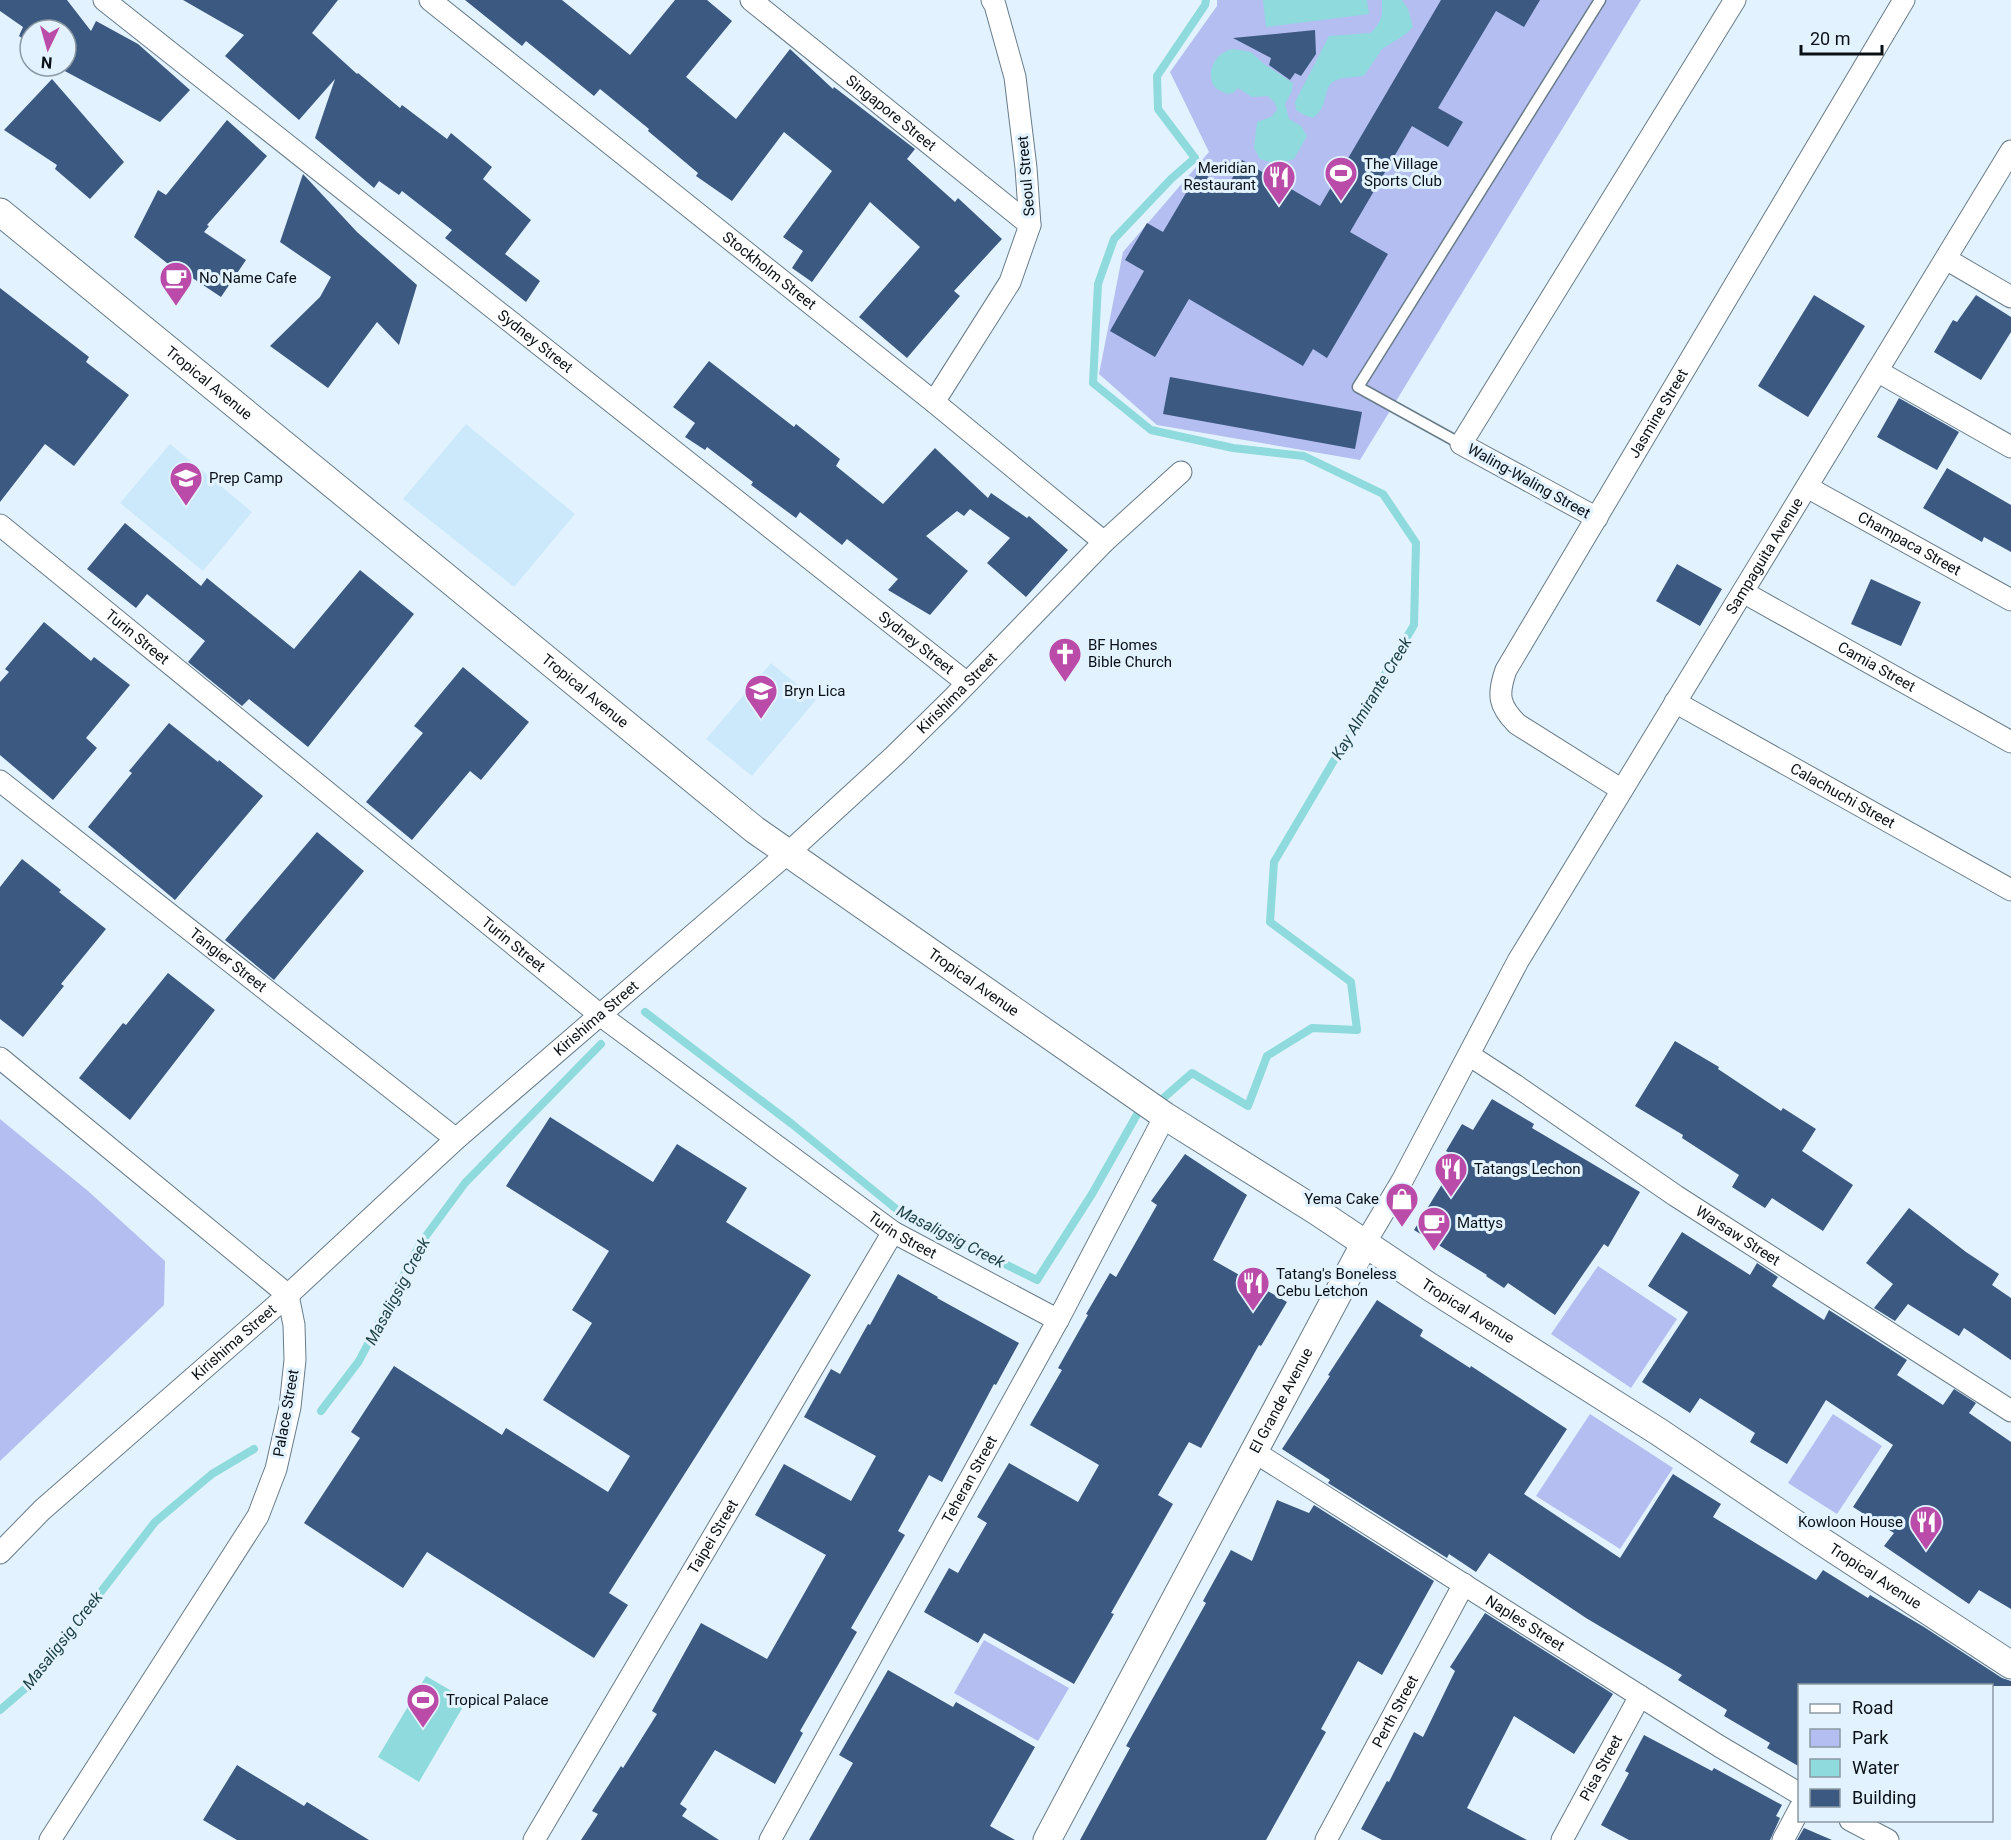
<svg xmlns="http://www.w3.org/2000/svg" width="2011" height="1840" font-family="Roboto,sans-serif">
<rect width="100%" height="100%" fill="#e2f3ff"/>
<!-- built -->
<path fill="#cce9fc" d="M466 424 575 514 514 587 403 499Z
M170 444 252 512 203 571 120 503Z
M771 663 816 700 752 776 706 739Z"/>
<!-- green -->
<path fill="#b4bef1" d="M1217 0H1641L1360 460 1157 425 1099 374 1123 252 1209 152 1170 72 1217 6Z
M0 1119 88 1191 165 1261 164 1305 0 1461Z
M1598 1266 1677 1319 1631 1388 1551 1334Z
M1590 1414 1673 1468 1620 1549 1536 1496Z
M1833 1414 1882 1446 1837 1514 1788 1483Z
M984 1640 1069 1688 1038 1741 954 1693Z"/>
<!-- water -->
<path fill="#8edadc" d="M1263 0H1367L1369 14 1266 27Z
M1382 0H1402L1408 9 1413 27 1406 34 1382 49 1364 76C1356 77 1347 77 1339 79 1319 86 1332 104 1313 118L1304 115 1296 110 1295 102 1329 36 1371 33C1383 19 1382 17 1382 0Z
M1233 49 1251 52 1264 64 1293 83 1292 91 1285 104 1289 119 1301 126 1307 136 1294 159C1281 163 1273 164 1260 159L1254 148 1257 122 1271 117 1277 110 1275 103 1268 96 1252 97 1238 88 1233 93 1227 94C1221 91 1214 89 1212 82 1207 67 1219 51 1233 49Z
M426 1676 467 1700 419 1782 378 1757Z"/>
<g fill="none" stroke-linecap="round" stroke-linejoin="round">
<!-- stream -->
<path stroke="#8edadc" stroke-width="8" d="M645 1012 792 1124 900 1212 1037 1280 1092 1194 1139 1111 1152 1108 1192 1073 1248 1106 1267 1056 1312 1028 1357 1030 1351 982 1270 922 1274 862 1414 625 1416 543 1383 494 1304 456 1233 448 1151 430 1093 383 1098 284 1114 239 1171 179 1195 158 1158 109 1157 76 1205 5 1206 0
M321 1411 359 1361 420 1244 465 1183 601 1044
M0 1710 28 1686 155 1522 212 1474 254 1449"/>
</g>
<!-- building -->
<path fill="#3c5982" d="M0 0H67L91 31 96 21 138 44 190 90 160 122 61 69 63 68 61 66H66V30H30V44L19 36 23 27 0 11Z
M183 0H338L312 33 357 74 358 73 400 108 402 105 447 139 451 133 492 167 483 179 531 220 505 254 540 281 526 302 445 238 452 230 402 191 399 195 379 181 374 188 315 138 335 79 299 120 225 56 244 35Z
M465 0H562L630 55 675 0H707L732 21 686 77 736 119 790 49 833 89 834 87 915 149 907 159 955 202 958 198 1002 239 954 291 960 296 907 358 859 317 920 247 870 202 812 282 792 268 803 251 783 237 832 171 784 132 732 201 696 176 698 173 648 131 649 129 600 89 594 96 526 41 522 46Z
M1441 0H1540L1524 27 1496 11 1438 108 1463 122 1448 147 1412 126 1350 232 1388 254 1327 358 1313 349 1303 366 1189 299 1155 357 1110 331 1144 271 1125 260 1147 223 1163 232 1199 171 1227 188 1242 160 1320 206Z
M1315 30 1316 54 1301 76 1295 73 1290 80 1269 65 1271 58 1233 38Z
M52 79 124 162 90 199 55 169 57 165 4 130Z
M227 120 267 156 207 225 209 226 204 232 246 260 221 297 173 265 172 267 134 237 158 190 166 195Z
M303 174 357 232 417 285 399 345 377 322 328 388 270 346 320 297 331 277 280 242Z
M0 288 89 357 86 362 129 395 74 466 45 444 0 502Z
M1814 295 1865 326 1808 417 1758 386Z
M1976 295 2011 317V332L1981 380 1934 352 1953 320 1957 322Z
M709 361 794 427 796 424 840 459 836 466 883 504 935 448 988 498 991 493 1027 518 1029 516 1068 550 1026 597 987 563 1010 538 970 509 964 516 957 511 926 536 968 571 930 615 888 590 898 579 847 539 842 545 800 512 796 518 751 485 753 482 707 447 705 450 685 437 695 423 673 407Z
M1170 377 1362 412 1355 449 1163 414Z
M1899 398 1959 432 1937 470 1877 437Z
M1947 468 2011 505V552L1984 537 1982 542 1923 508Z
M125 523 201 586 207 578 294 649 360 570 414 614 308 747 249 699 242 706 188 662 205 641 147 594 136 608 87 569Z
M1677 564 1722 589 1700 626 1656 601Z
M1871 579 1921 602 1901 646 1851 624Z
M44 622 91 661 94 657 130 685 86 738 97 748 53 800 0 755V682L9 672 5 669Z
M463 667 529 722 481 780 470 771 412 840 366 802 423 733 414 726Z
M169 723 218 762 219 760 263 796 175 900 88 827 132 773 129 771Z
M317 832 364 871 274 980 225 940Z
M22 859 61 890 59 892 106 929 61 984 64 986 23 1037 0 1019V887Z
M168 973 215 1010 130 1120 79 1078 123 1023 126 1025Z
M1675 1041 1719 1067 1718 1069 1781 1111 1783 1108 1816 1129 1802 1151 1853 1185 1823 1231 1772 1198 1765 1208 1732 1187 1739 1175 1682 1138 1683 1135 1635 1106Z
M1492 1099 1534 1124 1532 1128 1640 1192 1608 1247 1604 1244 1555 1315 1508 1283 1504 1288 1486 1276 1487 1275 1414 1230 1458 1158 1446 1151 1462 1124 1473 1130Z
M550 1117 653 1182 677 1144 747 1188 726 1222 811 1275 609 1593 628 1605 594 1658 427 1552 403 1588 304 1523 360 1438 351 1432 394 1366 502 1435 506 1428 608 1492 630 1456 543 1400 592 1323 572 1310 609 1251 506 1186Z
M1185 1154 1247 1195 1213 1260 1287 1302 1261 1346 1259 1345 1201 1448 1189 1442 1158 1495 1173 1504 1111 1613 1114 1614 1074 1684 984 1633 978 1643 924 1612 949 1568 958 1573 987 1523 977 1517 1009 1463 1078 1502 1099 1465 1030 1425 1062 1370 1058 1368 1088 1315 1086 1314 1110 1273 1116 1277 1157 1205 1151 1201Z
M1909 1208 1966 1252 1999 1274 1992 1285 2011 1298V1360L1964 1328 1959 1336 1908 1304 1895 1321 1874 1308 1893 1284 1866 1263Z
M1682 1232 1750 1275 1757 1263 1778 1277 1772 1286 1824 1320 1829 1310 1907 1360 1897 1375 1943 1405 1954 1389 1976 1403 1969 1413 2011 1442V1609L1979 1590 1969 1604 1884 1546 1894 1533 1853 1507 1893 1445 1826 1400 1787 1464 1750 1442 1755 1433 1700 1398 1690 1413 1642 1382 1688 1312 1648 1286Z
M898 1274 938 1297 937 1298 1019 1343 996 1385 994 1384 942 1482 929 1475 898 1531 905 1535 851 1628 857 1632 800 1731 803 1733 775 1784 715 1750 680 1804 687 1809 682 1816 719 1840H581L598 1814 592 1811 621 1766 623 1768 657 1714 652 1711 701 1623 767 1659 826 1555 755 1515 784 1464 851 1501 876 1456 804 1417 831 1369 840 1374 868 1324 870 1325Z
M1377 1300 1423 1330 1420 1336 1470 1368 1471 1366 1567 1429 1524 1494 1620 1558 1673 1474 1721 1504 1713 1517 1816 1580 1823 1570 1868 1598 1870 1595 1924 1627 2002 1678 2011 1681V1686H1800V1767L1767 1748 1770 1743 1724 1716 1727 1710 1678 1680 1682 1675 1586 1618 1489 1553 1476 1572 1449 1554 1447 1558 1328 1483 1330 1480 1282 1449 1330 1376 1328 1375Z
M1277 1500 1309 1513 1314 1505 1434 1581 1382 1675 1358 1661 1321 1729 1326 1732 1266 1840H1080L1130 1748 1126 1746 1206 1603 1203 1601 1231 1550 1252 1561Z
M1485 1613 1613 1694 1574 1754 1514 1716 1467 1808 1527 1840H1382L1361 1829 1387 1781 1389 1782 1414 1732 1423 1737 1455 1671 1450 1667Z
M888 1670 953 1707 956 1702 1035 1747 990 1826 1015 1840H809L853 1763 839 1755Z
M1644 1735 1712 1771 1714 1768 1782 1805 1776 1816 1780 1818 1770 1840H1629L1601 1825 1629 1773 1625 1771Z
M237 1765 304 1806 307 1802 369 1840H237L203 1820Z
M1804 1828 1832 1840H1797Z"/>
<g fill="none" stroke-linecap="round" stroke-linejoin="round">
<!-- service casing -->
<g stroke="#697c89" stroke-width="13">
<path id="service" d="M1461 444 1358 387 1600 0"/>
</g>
<!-- minor casing -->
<g stroke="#697c89" stroke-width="23">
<g id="minor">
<path id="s1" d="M104 0 967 683"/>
<path id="s2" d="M430 0 934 402 1104 542"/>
<path id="s3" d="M751 0 1030 225"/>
<path d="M1946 259 2011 297"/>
<path d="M1877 371 2011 447"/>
<path d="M934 402 1010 282 1030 225 1026 168 1015 77 995 5 992 0"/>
<path id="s4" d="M1807 487 2011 600"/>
<path d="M1597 518 1461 444 1735 0"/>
<path id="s5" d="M0 525 600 1015 893 1232 1058 1320"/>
<path id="s6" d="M1743 592 2011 742"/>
<path id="s7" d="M1675 702 2011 890"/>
<path id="s8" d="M0 781 456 1139"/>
<path id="s9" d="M1622 790 1517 724C1499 706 1497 695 1506 670L1904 0"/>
<path id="s10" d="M1469 1055 1515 1085 1676 1196 2011 1411"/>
<path d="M0 1058 288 1295 294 1325 295 1360 290 1407 276 1469 258 1516 50 1840"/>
<path id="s11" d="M1365 1243 1402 1181 1518 961 2011 151"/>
<path id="s12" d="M1253 1451 1719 1746 1800 1794"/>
<path id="s13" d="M0 1553 42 1510 288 1295 456 1139 788 853 894 756 951 700 1104 542 1181 472"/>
<path d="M1850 1820 1888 1840"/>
<path id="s14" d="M534 1840 893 1232"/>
<path id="s15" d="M770 1840 1058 1320 1165 1116"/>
<path id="s16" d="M1326 1840 1464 1584"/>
<path id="s17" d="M1562 1840 1640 1696"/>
<path d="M1783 1840 1800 1808"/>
</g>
</g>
<!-- tertiary casing -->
<g stroke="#697c89" stroke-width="29">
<g id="tertiary">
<path id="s18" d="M0 212 755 830 1165 1116 1318 1212 1430 1287 1659 1432 1809 1533 2011 1665"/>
<path id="s19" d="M1047 1840 1365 1243"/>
</g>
</g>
<!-- service -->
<use href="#service" stroke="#fff" stroke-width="10"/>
<!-- minor -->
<use href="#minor" stroke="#fff" stroke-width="21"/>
<!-- tertiary -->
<use href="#tertiary" stroke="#fff" stroke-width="27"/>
</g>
<!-- icons -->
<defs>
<g id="stadium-pin" transform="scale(1.725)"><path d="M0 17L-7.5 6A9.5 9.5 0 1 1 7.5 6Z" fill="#bb4ba8" stroke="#e2f3ff"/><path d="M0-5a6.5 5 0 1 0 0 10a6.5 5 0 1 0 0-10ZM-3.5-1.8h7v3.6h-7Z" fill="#fff"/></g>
<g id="restaurant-pin" transform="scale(1.725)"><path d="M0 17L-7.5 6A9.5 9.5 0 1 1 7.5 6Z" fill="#bb4ba8" stroke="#e2f3ff"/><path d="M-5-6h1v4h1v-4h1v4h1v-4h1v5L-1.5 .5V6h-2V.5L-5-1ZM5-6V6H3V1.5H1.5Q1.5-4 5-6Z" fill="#fff"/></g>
<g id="cafe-pin" transform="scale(1.725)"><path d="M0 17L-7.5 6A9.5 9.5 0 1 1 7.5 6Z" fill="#bb4ba8" stroke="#e2f3ff"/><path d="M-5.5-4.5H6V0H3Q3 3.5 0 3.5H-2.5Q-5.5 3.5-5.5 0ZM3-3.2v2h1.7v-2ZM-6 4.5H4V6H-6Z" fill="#fff"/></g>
<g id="school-pin" transform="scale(1.725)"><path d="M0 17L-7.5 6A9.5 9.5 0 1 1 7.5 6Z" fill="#bb4ba8" stroke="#e2f3ff"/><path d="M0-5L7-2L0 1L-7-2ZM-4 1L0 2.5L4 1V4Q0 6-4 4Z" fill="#fff"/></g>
<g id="church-pin" transform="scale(1.725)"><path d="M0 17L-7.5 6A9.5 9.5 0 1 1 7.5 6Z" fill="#bb4ba8" stroke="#e2f3ff"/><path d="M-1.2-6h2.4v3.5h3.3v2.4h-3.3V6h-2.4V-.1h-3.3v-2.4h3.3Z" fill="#fff"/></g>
<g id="shop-pin" transform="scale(1.725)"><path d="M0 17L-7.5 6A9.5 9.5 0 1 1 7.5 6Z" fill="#bb4ba8" stroke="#e2f3ff"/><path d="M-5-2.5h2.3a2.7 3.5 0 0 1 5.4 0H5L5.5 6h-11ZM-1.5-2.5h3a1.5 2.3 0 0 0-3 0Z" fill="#fff"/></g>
</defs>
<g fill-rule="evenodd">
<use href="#stadium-pin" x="1341" y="173"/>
<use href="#restaurant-pin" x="1279" y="177"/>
<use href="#cafe-pin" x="176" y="278"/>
<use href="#school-pin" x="186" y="478"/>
<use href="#church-pin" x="1065" y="654"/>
<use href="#school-pin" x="761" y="691"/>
<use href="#restaurant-pin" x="1451" y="1169"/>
<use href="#shop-pin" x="1402" y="1199"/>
<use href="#cafe-pin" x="1434" y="1223"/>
<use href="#restaurant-pin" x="1253" y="1283"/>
<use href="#restaurant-pin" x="1926" y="1522"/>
<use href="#stadium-pin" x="423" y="1700"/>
</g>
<g text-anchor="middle" stroke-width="6" stroke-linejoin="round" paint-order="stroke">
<!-- street labels -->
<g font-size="15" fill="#0a1116" stroke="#e2f3ff">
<text dy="5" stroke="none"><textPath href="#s3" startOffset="180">Singapore Street</textPath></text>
<text transform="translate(1026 176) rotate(-95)" y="5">Seoul Street</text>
<text dy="5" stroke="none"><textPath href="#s2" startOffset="434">Stockholm Street</textPath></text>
<text dy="5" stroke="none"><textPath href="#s1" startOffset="550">Sydney Street</textPath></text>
<text dy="5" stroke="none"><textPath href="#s18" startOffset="270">Tropical Avenue</textPath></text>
<text dy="5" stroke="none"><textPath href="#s9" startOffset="482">Jasmine Street</textPath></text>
<text transform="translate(1529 481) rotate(29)" y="5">Waling-Waling Street</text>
<text dy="5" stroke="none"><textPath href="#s4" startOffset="117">Champaca Street</textPath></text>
<text dy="5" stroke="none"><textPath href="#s11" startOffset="795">Sampaguita Avenue</textPath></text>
<text dy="5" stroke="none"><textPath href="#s5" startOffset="177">Turin Street</textPath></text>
<text dy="5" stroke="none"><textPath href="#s1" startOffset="1036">Sydney Street</textPath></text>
<text dy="5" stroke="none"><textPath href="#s6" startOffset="153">Camia Street</textPath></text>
<text dy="5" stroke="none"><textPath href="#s18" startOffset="756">Tropical Avenue</textPath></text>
<text dy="5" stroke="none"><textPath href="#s13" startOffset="1287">Kirishima Street</textPath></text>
<text dy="5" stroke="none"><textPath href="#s7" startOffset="192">Calachuchi Street</textPath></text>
<text dy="5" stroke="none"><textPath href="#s5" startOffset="663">Turin Street</textPath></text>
<text dy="5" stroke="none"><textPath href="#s8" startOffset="290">Tangier Street</textPath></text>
<text dy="5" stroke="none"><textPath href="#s18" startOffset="1242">Tropical Avenue</textPath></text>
<text dy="5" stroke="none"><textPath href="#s13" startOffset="801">Kirishima Street</textPath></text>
<text dy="5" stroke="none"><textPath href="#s5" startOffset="1149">Turin Street</textPath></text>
<text dy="5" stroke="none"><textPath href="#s10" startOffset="324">Warsaw Street</textPath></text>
<text dy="5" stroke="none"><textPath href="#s18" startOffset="1836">Tropical Avenue</textPath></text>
<text dy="5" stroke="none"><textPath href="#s13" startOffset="315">Kirishima Street</textPath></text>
<text dy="5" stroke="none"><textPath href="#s19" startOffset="498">El Grande Avenue</textPath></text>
<text transform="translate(286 1413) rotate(-80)" y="5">Palace Street</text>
<text dy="5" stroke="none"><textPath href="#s15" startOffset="412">Teheran Street</textPath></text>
<text dy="5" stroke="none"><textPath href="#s14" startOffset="352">Taipei Street</textPath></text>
<text dy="5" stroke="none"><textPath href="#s18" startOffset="2322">Tropical Avenue</textPath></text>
<text dy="5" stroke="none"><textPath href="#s12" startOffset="322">Naples Street</textPath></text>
<text dy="5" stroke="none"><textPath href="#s16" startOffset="146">Perth Street</textPath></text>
<text dy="5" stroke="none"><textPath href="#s17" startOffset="82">Pisa Street</textPath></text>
</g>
<!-- poi labels -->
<g font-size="15" fill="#0a1116" stroke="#e2f3ff" text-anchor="start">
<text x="1364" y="169">The Village<tspan x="1364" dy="17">Sports Club</tspan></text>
<text x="1256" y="173" text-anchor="end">Meridian<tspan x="1256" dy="17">Restaurant</tspan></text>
<text x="199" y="283">No Name Cafe</text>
<text x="209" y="483">Prep Camp</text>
<text x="1088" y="650">BF Homes<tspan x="1088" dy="17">Bible Church</tspan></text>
<text x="784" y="696">Bryn Lica</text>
<text x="1474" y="1174">Tatangs Lechon</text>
<text x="1379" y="1204" text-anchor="end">Yema Cake</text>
<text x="1457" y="1228">Mattys</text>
<text x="1276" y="1279">Tatang's Boneless<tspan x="1276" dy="17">Cebu Letchon</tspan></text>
<text x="1903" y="1527" text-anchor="end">Kowloon House</text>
<text x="446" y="1705">Tropical Palace</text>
</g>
<!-- water labels -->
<g font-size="16" font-style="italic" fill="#1b3f40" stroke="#e2f3ff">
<text transform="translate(1371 698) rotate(-59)" y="6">Kay Almirante Creek</text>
<text transform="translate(951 1236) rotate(27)" y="6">Masaligsig Creek</text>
<text transform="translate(397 1291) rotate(-62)" y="6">Masaligsig Creek</text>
<text transform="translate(62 1640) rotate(-52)" y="6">Masaligsig Creek</text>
</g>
</g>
<!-- legend -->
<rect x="1798" y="1684" width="195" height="138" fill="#e2f3ff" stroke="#8c99a2" stroke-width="1.5"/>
<rect x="1810" y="1704" width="30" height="9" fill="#ffffff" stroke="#8c99a2" stroke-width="1.5"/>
<text x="1852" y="1714" font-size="18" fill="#0a1116">Road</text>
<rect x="1810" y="1729" width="30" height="18" fill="#b4bef1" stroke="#8c99a2" stroke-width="1.5"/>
<text x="1852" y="1744" font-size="18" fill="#0a1116">Park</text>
<rect x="1810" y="1759" width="30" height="18" fill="#8edadc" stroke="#8c99a2" stroke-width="1.5"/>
<text x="1852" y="1774" font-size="18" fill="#0a1116">Water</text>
<rect x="1810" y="1789" width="30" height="18" fill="#3c5982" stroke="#8c99a2" stroke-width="1.5"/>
<text x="1852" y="1804" font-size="18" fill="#0a1116">Building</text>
<!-- north arrow -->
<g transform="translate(48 48) rotate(185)"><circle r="28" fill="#e2f3ff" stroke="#8c99a2" stroke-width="1.5"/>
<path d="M0-4.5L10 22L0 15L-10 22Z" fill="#bb4ba8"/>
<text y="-9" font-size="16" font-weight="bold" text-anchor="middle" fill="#0a1116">N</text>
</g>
<!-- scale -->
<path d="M1801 45v9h81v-9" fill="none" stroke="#0a1116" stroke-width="3"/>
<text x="1810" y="45" font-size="18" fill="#0a1116" stroke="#e2f3ff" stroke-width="4.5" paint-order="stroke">20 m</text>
</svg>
